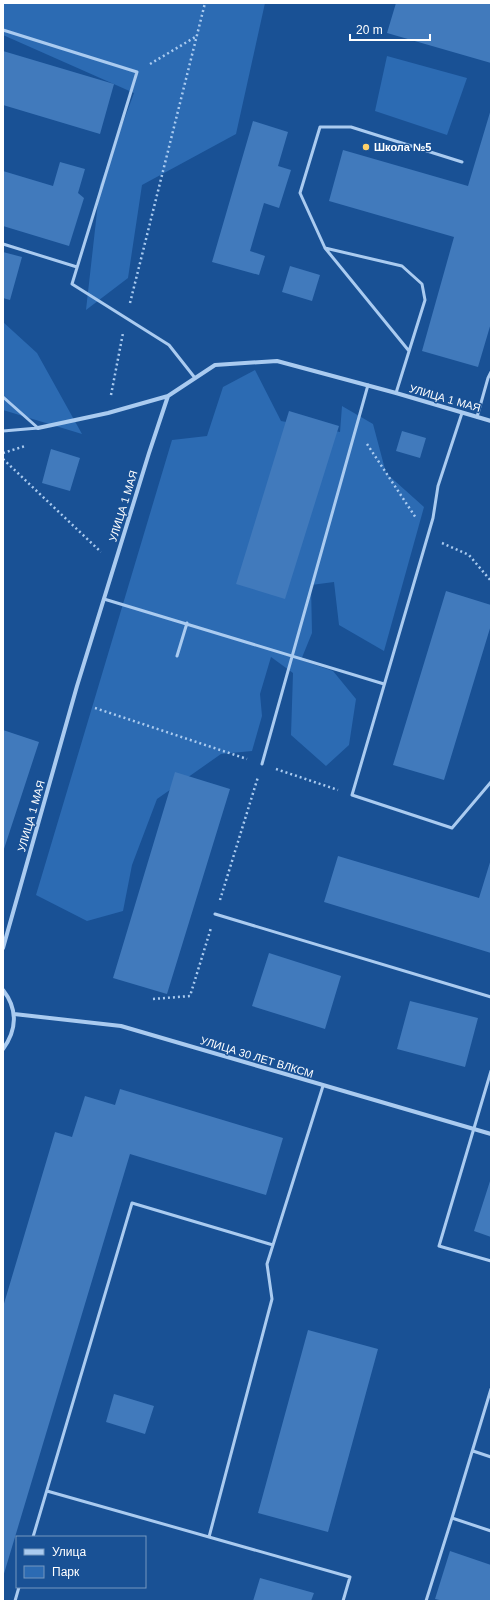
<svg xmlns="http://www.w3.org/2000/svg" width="494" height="1604" font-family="Arial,sans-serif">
<rect width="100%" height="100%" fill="#195195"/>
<!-- green -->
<path fill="#2c6bb3" d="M3 3H265L236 134 142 185 128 278 86 310 100 185 134 93 3 35Z
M387 56 467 78 447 135 375 111Z
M3 322 37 353 82 434 3 410Z
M255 370 281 421 340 432 342 406 373 424 386 473 424 507 384 651 339 625 334 582 311 585 312 633 301 660 333 671 356 699 349 745 326 766 291 735 293 673 271 657 260 694 262 716 252 751 221 754 157 799 132 865 123 911 87 921 36 895 172 440 207 436 223 387Z"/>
<!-- building -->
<path fill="#417abc" d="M396 3H491V63L387 33Z
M3 51 114 84 100 134 3 105Z
M491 109V323L478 367 422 351 454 237 329 201 343 150 468 186Z
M253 121 288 132 278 166 291 170 279 208 264 203 250 251 265 256 259 275 212 262Z
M60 162 85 169 78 193 84 198 69 246 3 226V171L53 186Z
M3 252 22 257 10 300 3 298Z
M290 266 320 275 312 301 282 292Z
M289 411 339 426 285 599 236 584Z
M402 431 426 438 420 458 396 451Z
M51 449 80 458 70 491 42 483Z
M446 591 491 605V625L444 780 393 765Z
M3 730 39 742 3 852Z
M175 772 230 789 167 994 113 978Z
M338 856 479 898 491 859V953L324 902Z
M269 953 341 976 325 1029 252 1006Z
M410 1001 478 1018 465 1067 397 1049Z
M120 1089 283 1138 266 1195 130 1154 3 1577V1307L55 1132 72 1137 85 1096 115 1105Z
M491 1178V1237L474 1231Z
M308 1330 378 1349 328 1532 258 1513Z
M114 1394 154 1406 145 1434 106 1422Z
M450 1551 491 1565V1601H444L435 1599Z
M260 1578 314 1593 311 1601H253Z"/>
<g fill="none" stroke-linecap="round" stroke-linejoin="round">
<!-- path -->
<path stroke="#aacbf0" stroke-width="2.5" stroke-dasharray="2 3" stroke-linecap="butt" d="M150 64 197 36
M130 303 205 3
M111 395 123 333
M367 444 416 518
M3 453 25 446
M3 459 101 552
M442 543 469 555 491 581
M95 708 247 759
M276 769 338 790
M220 900 258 777
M153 999 190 996 211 928"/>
<!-- lane -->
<path stroke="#aacbf0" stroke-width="3" d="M3 30 137 72 72 284 169 345 195 378
M3 244 77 267
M325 248 409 351
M396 393 425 300 422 284 402 266 325 248 300 193 320 127H351L462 162
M3 397 38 428
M462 413 438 486 433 518 352 795 452 828 491 782
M477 417 488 378 491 372
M3 431 38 428
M104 599 384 684
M177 656 187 623
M262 764 368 385
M215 914 491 997
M491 1071 439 1246 491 1261
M473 1451 491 1457
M47 1491 350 1577 343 1601
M452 1518 491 1389
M33 1537 132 1203 273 1245
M209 1537 272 1299 267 1264 323 1086
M15 1601 19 1587
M426 1601 452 1518 491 1531"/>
<!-- street -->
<path stroke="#aacbf0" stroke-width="4" d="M38 428 108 413 168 396
M3 948 77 686 149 453 168 396 215 365 277 361 396 393 491 421
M3 990C18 1009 17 1030 3 1049
M14 1014 121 1026 491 1134"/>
</g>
<!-- markers -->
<circle fill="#ffd169" stroke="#195195" stroke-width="1.5" cx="366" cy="147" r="4"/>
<g text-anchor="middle" stroke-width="3" stroke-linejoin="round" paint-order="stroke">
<!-- poi labels -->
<g font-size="11" font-weight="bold" fill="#fff" stroke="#195195" text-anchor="start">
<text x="374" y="151">Школа №5</text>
</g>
<!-- street labels -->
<g font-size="11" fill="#fff" stroke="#195195">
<text transform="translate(445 398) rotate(16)" y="4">УЛИЦА 1 МАЯ</text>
<text transform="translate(123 506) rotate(-73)" y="4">УЛИЦА 1 МАЯ</text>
<text transform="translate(31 816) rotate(-74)" y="4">УЛИЦА 1 МАЯ</text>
<text transform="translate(257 1057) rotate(17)" y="4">УЛИЦА 30 ЛЕТ ВЛКСМ</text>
</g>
</g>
<!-- border -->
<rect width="494" height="1604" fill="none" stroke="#ffffff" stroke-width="8"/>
<!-- legend -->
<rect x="16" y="1536" width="130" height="52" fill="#195195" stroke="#7597bf"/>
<rect x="24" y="1549" width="20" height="6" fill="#aacbf0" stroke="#7597bf"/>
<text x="52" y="1556" font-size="12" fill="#ffffff">Улица</text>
<rect x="24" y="1566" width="20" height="12" fill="#2c6bb3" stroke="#7597bf"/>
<text x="52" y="1576" font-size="12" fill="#ffffff">Парк</text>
<!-- scale -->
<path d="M350 34v6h80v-6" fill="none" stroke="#ffffff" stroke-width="2"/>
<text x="356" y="34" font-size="12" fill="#ffffff" stroke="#195195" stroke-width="3" paint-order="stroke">20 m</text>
</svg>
